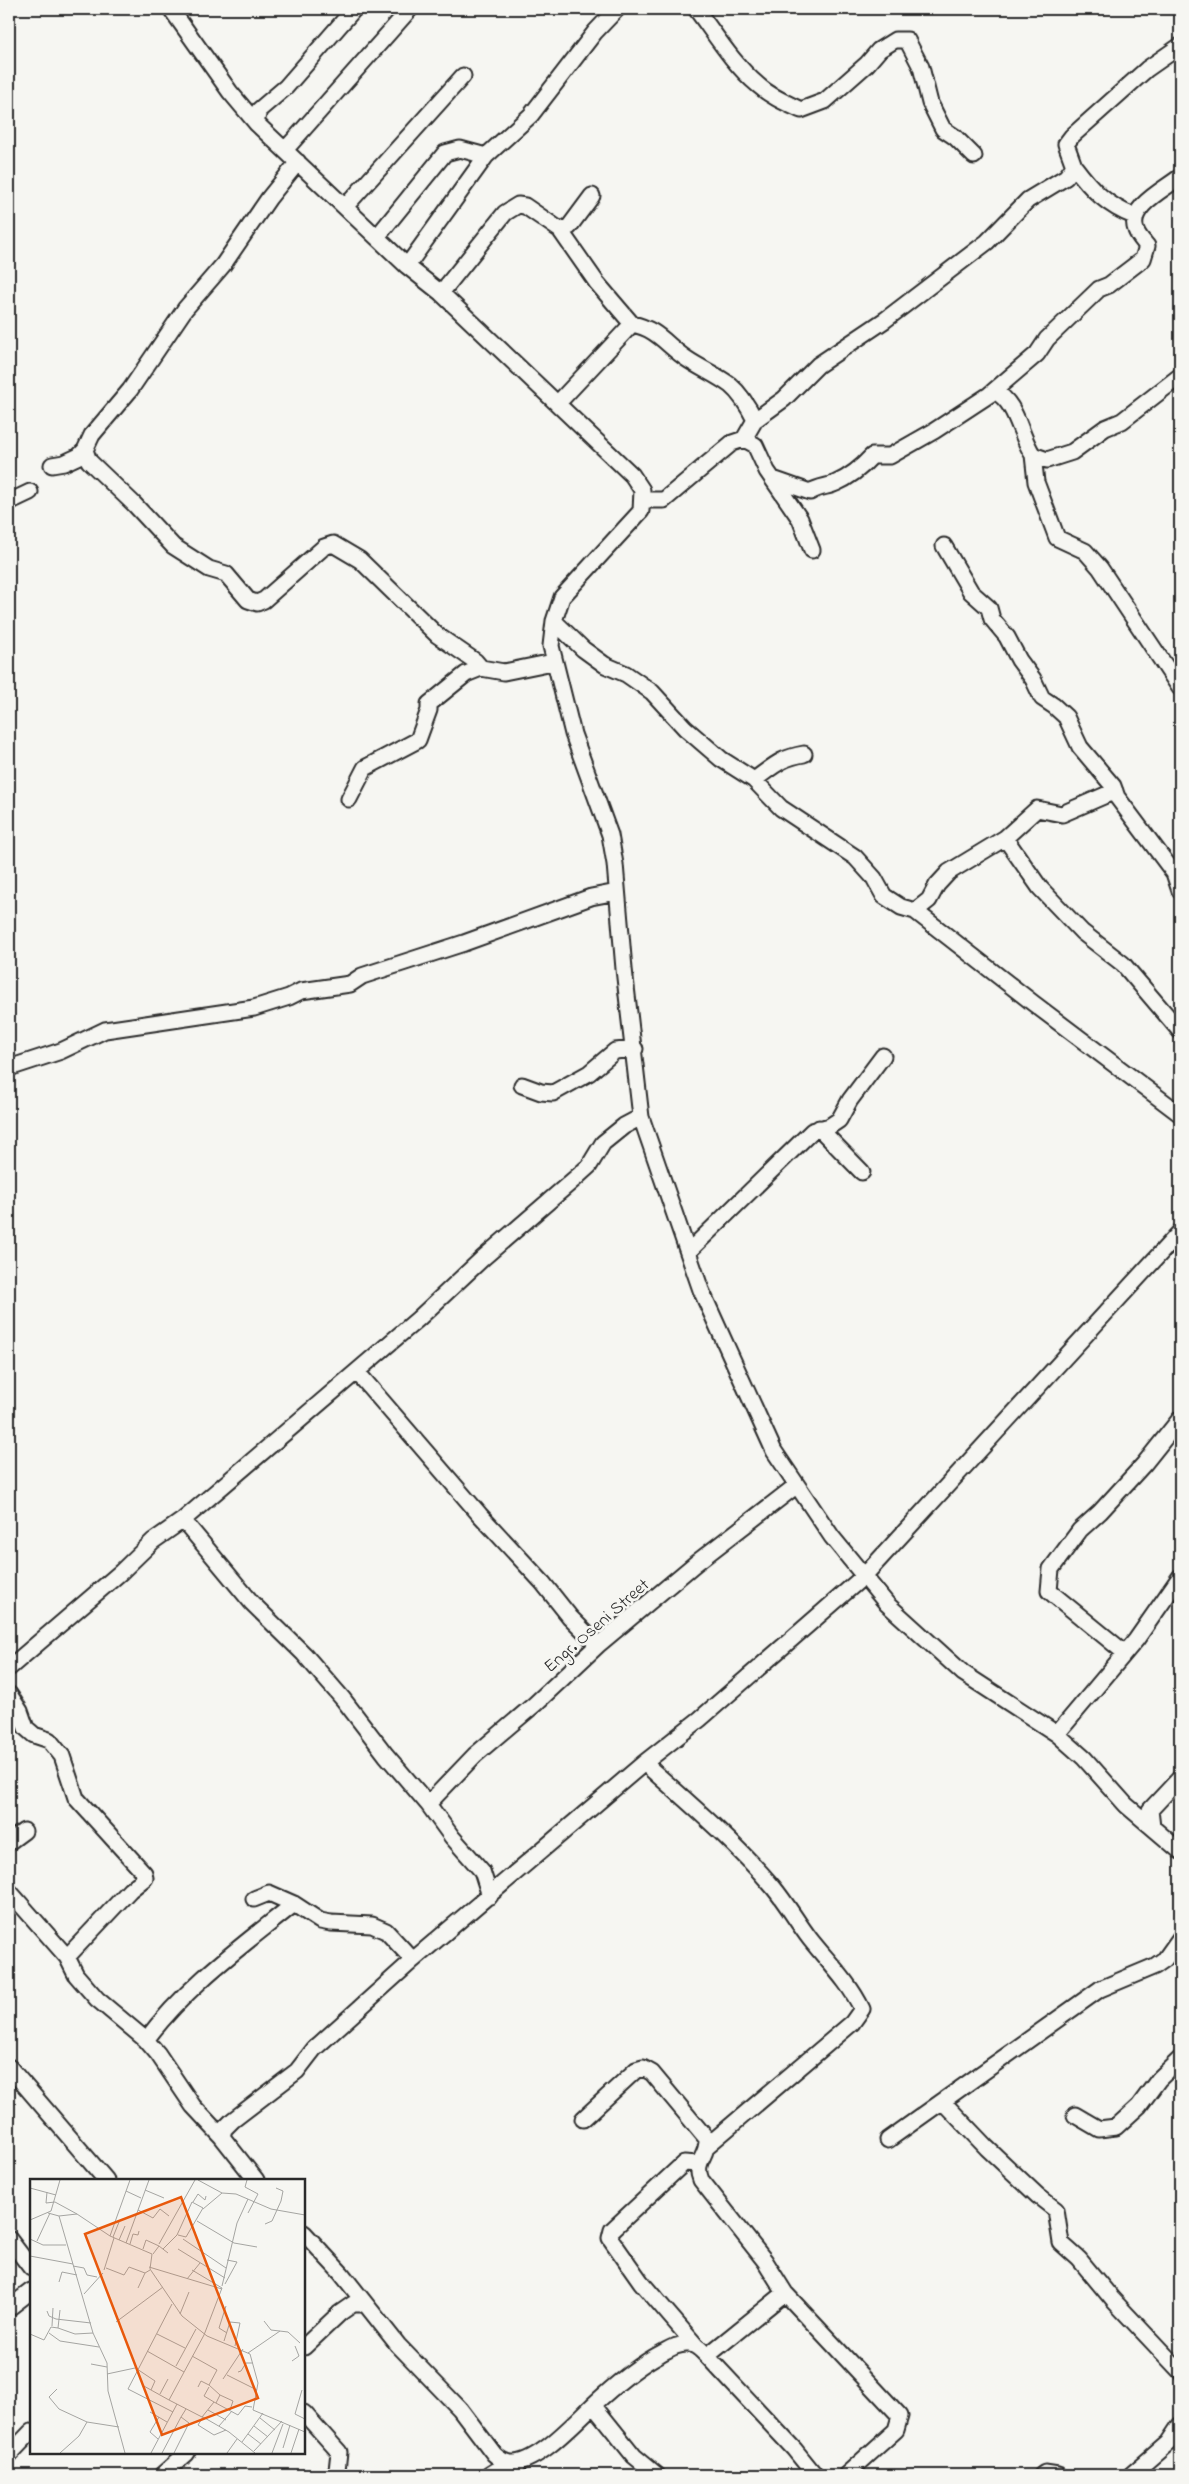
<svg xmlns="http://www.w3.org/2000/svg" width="1189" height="2484" font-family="'Indie Flower',sans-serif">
<rect width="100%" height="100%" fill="#f6f6f2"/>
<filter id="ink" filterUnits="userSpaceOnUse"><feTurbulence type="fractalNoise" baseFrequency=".02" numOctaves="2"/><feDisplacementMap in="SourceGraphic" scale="10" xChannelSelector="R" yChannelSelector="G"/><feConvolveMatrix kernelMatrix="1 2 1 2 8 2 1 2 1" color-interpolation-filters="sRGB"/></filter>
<g filter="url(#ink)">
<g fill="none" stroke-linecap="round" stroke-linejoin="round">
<!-- minor casing -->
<g stroke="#2b2b2b" stroke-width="19">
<path id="minor" d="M171 9 230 92 256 123 407 266 441 293 632 475 642 490 641 511 562 597 554 621 551 646 573 734 610 835 615 864 624 969 641 1117 701 1290 774 1451 832 1537 887 1604 963 1673 1057 1734 1084 1758 1126 1805 1180 1851
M696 9C715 34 733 64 758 85 770 96 786 103 801 110L825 101 867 64 879 50 895 40H907L921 67 930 103 943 129 955 137 974 156
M256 123 259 110 286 87 354 9
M285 150 410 9
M1074 166C1091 189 1107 206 1134 216
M345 207 463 76
M560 230 597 283 632 324
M377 237 445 153 460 149 486 156
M407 266 486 156 531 115 595 32 617 9
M441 293 505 213 518 205 525 206 560 230 569 227 592 196
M994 391C1017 402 1019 434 1033 455L1047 460 1072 452 1105 428 1122 421 1180 376
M558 403 632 324C658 329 666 345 687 359 700 368 717 375 730 385 741 394 749 408 755 420L744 439
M755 420 784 399 818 365 885 320 987 242 1028 200 1066 177 1074 166 1066 144 1072 136 1147 69 1180 46
M85 450 89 461 134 504 173 546 209 569 226 574 248 600 257 603 264 600 324 547 333 544 360 560 437 635 475 661 481 668 504 672 553 662
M1033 455 1036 482 1057 538 1085 551 1100 568 1180 688
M52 465 64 463 79 456 85 450 92 435 130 390 185 309 223 265 269 198 298 162
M773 479 810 492C820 486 828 487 836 483 850 477 862 467 872 456H890L934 431 989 395 1037 354 1047 339 1099 289 1109 285 1143 259 1147 246C1143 241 1138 236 1136 230 1127 207 1165 189 1180 177
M642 500H664L732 443 744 439 755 445 767 471 800 519 812 550
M9 502 30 492
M944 546 971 592 989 608 992 619 1007 637 1019 660 1033 679 1042 698 1054 706 1066 717 1080 747 1113 786 1117 797 1174 873 1180 891
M554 621 583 649 605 665 626 674 652 692 685 728 721 759 754 780 781 808 855 857 874 878 884 896 901 907 915 911 1033 1003 1180 1114
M754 780C774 766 780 758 804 754
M349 799 365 768 418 740 429 710V704L466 674 481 668
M1005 838 1040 888 1082 932 1123 964 1180 1031
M915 911 929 900 937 885 949 872 1005 838 1037 809 1062 814 1115 791
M9 1068 61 1051 105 1030 254 1008 289 997 301 991 350 984 362 976 464 943 591 897 617 892
M522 1085 541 1092 553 1093 589 1073 615 1051 635 1049
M819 1128 862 1172
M689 1251 812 1131 830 1126 839 1120 850 1100 883 1056
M357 1372 480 1515 543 1583 570 1617 598 1645
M183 1520 252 1603 304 1654 343 1699 386 1755 428 1804 452 1837 482 1871 490 1896
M1125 1653 1049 1591 1051 1569 1080 1530 1100 1512 1144 1464 1180 1419
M9 1668 121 1572 153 1541 183 1520 418 1319 483 1258 578 1176 589 1166 603 1143 624 1126 641 1117
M9 1694 20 1711 26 1728 34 1735 49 1740 62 1756 76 1798 144 1873 145 1878 130 1890 67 1957
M1057 1734 1136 1640 1180 1577
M644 1763C688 1802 734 1841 773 1887 787 1904 797 1922 810 1939 829 1963 849 1982 862 2009L852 2023 707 2146
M428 1804 475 1755 535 1704 598 1645 696 1563 797 1485
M1152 1827 1150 1810 1180 1778
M9 1842 24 1831
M9 1891 67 1957 76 1975 97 1999 146 2040 158 2054 193 2106 222 2137
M254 1899 269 1893 294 1904 320 1921 331 1923 372 1925 386 1931 413 1960
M146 2040C186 1986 242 1946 294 1904
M9 2067 106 2180
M943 2102 987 2148 1038 2196 1056 2210 1061 2243 1079 2259 1113 2300 1180 2371
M1075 2115 1099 2129 1116 2127 1139 2106 1159 2079 1180 2059
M583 2119 636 2070 643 2068 652 2073 707 2139C708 2158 693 2160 701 2180L765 2261 785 2293 707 2356
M888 2140 1100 1989 1155 1966 1165 1959 1180 1938
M256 2180 222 2137 224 2129 233 2120 297 2071 314 2049 413 1960 644 1763 700 1719 864 1576 1180 1232
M304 2233 341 2273 398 2345 460 2409 494 2454C500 2460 506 2464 515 2463 544 2459 580 2416 602 2397 620 2381 639 2365 660 2354 669 2349 678 2343 689 2344 696 2344 702 2351 707 2356L794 2449 815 2475
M9 2239 31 2268
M785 2293 900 2416 896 2430 846 2475
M9 2308 31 2291
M304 2347 340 2313 353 2304H364
M697 2347 641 2282 610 2238 612 2230 684 2163 698 2164
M593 2405 634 2456 657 2475
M304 2413 339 2452 337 2470 332 2475
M9 2455 31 2432
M162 2475 187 2453
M489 2475 508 2463 518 2475
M1042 2475 1045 2473 1058 2475
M1131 2475 1168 2443 1180 2425"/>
</g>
<!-- minor -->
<use href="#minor" stroke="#f6f6f2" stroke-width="15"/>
</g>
</g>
<g text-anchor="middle" stroke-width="5" stroke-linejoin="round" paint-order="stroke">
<!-- street labels -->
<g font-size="18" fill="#2b2b2b" stroke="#f6f6f2">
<text transform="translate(596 1625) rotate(-41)" y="6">Engr. Oseni Street</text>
</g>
</g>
<!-- overview -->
<g transform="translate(30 2179)">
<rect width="275" height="275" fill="#f6f6f2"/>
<path fill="none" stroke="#a5a5a2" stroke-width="1" d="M168 1 192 14 206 15 241 30 275 36M217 1 215 8 228 15 218 34M0 9 26 16M115 11 134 19M96 12 111 19M17 13 16 24 25 23 47 35M163 23 168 15 175 21 176 17M173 30 192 14M108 31 123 39 130 30 139 37M18 34 29 37 47 35 80 57 122 75 120 90 152 137 177 157 220 175 228 204 223 231 275 253M29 37 63 154 77 184 78 212 95 274M0 41 21 32 30 1M167 42 204 64 227 68M235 45 242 42 251 22 253 12 246 9M80 57 100 1M83 58 89 43M0 60 13 66H36M153 60 196 89M89 61 95 47M7 62 20 34M96 64 119 1M100 65 103 55 108 56 109 52M129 65 165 1M113 70 116 61 129 67M133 70 147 56 162 23 173 29 156 58 148 56M148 70 195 99M123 75 129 67 138 74M0 77 43 85M43 87 54 89 57 96 67 98M119 88 192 110M76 89 94 96 99 88 115 94 120 91M74 91 84 59M162 91 192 109 174 156 139 221 172 238 184 223 208 236 215 227 222 228M157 100 170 84M29 103 32 93 47 96M195 105 207 83 197 81M192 107 207 44 218 20M108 109 115 94M54 115 73 94M142 125 98 210 143 233M196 127 189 149 197 154M17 132 19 137 26 140 61 144M150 135 159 113M234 142 241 151 258 153 270 164M86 143 133 108M22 147 23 129M28 149 45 155 63 154M19 154 30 162 69 168M0 155 14 161 21 148 28 149 30 131M127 155 155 169M194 162 200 143 210 144 205 167M117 172 154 193M218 174 250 152M162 177 187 191 179 206M262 182 269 177 265 167M61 185 77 188M146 187 166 150M107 190 125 202 121 211M208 193 211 192 216 184H223M77 195 105 189M197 196 227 211M193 200 213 170M112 206 139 221M168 208 171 202 179 206 190 216 186 224M179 208 174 217 184 223M27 210 19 218 29 230 57 243 89 248M272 211 265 235 275 240M130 215 138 200M190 216 203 222 200 231M178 231 196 241M120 233 137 243M230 239 245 251M189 247 202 232M224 247 238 258M196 251 184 256 168 246 173 238 199 253 225 274M218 255 231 265M128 260 120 253 129 238M212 263 233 234M253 269 260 246M224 272 252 242M30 274 49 257 57 243M121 274 147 225M132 274 151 238M144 274 159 244 151 238 156 230M197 274 207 260M242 274 253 245M261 274 269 250"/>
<path fill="#e8590c" fill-opacity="0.15" stroke="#e8590c" stroke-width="2.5" d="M151 18 228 219 132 256 55 55Z"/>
<rect width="275" height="275" fill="none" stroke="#2b2b2b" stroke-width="2.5"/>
</g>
<!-- margin -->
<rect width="1189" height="2484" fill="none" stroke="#f6f6f2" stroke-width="30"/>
<rect x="15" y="15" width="1159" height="2454" fill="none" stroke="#2b2b2b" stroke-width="2" filter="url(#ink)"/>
</svg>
